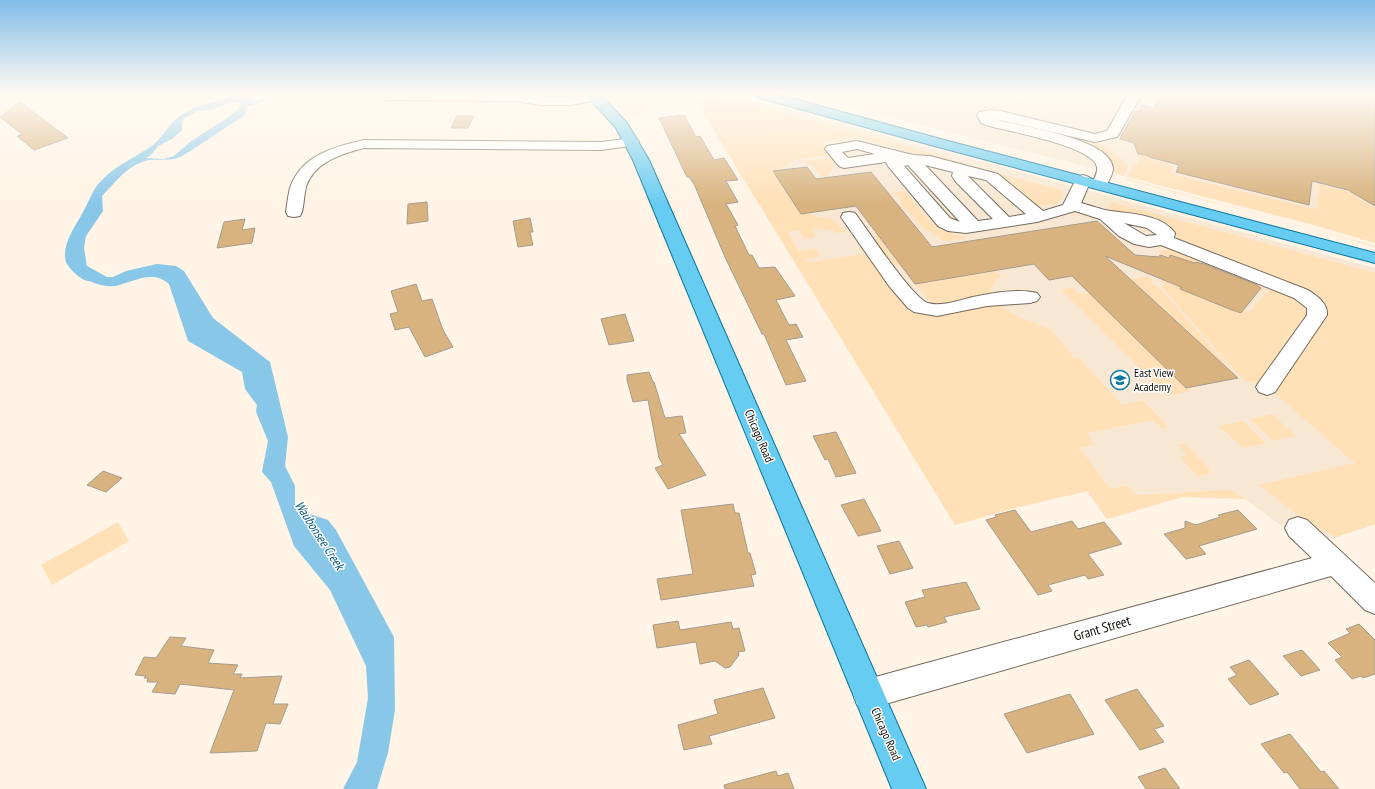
<svg xmlns="http://www.w3.org/2000/svg" width="1375" height="789" font-family="'PT Sans Narrow',sans-serif">
<rect width="100%" height="100%" fill="#fff4e5"/>
<!-- built -->
<path fill="#f8e8d3" d="M293 94H401L398 99 287 98Z
M410 94H579L589 104 404 103Z
M608 94H730L1375 268V524L1306 546 1290 532 1245 499 1182 497 1107 519 1087 491 1015 508 955 525 693 95 628 118Z
M799 94H1375V240L1192 193Z"/>
<!-- green -->
<path fill="#ffe0b7" d="M696 94H716L940 155 967 165 1062 190 1063 197 1056 204 1039 206 1033 205 999 176 856 137 820 142 831 155 795 160 778 171 811 214 816 217 830 218 847 232 836 233 832 230 811 228 817 237 804 239 798 230 789 231 788 233 799 251 816 248 821 256 805 259 806 261 811 262 862 254 865 253 857 248 864 247 911 307 997 304 1015 315 1052 330 1074 358H1079L1122 405 1143 400 1168 427 1163 429 1153 420 1086 433 1093 443V445L1079 448 1109 487 1112 488 1128 486 1136 495 1231 490 1245 499 1182 497 1107 519 1087 491 1015 508 955 525 694 98H689Z
M992 117 1102 144 1121 158 1126 165H1129L1123 176 1114 173 1109 159 1100 151 1090 146 997 121Z
M1138 154H1144C1151 164 1166 159 1174 168L1171 171 1173 174 1313 209H1316L1318 206V200L1316 197 1318 196 1319 184 1358 194V198L1375 208V243L1314 225 1128 177 1134 164 1137 165 1140 158 1137 157Z
M833 158 836 161 825 180H822C821 174 812 164 805 163 802 162 798 164 795 165L800 161Z
M1124 179H1128L1375 246V247L1291 223Z
M905 191C915 203 925 218 937 227 945 233 961 233 966 239L943 241 930 231 924 229 909 212 902 207 900 197 891 193Z
M1111 202 1375 273V524L1337 537 1314 527 1259 485 1355 463 1272 391 1325 311 1177 240C1174 215 1127 216 1108 209Z
M876 233 883 240 901 265 889 267 875 242Z
M1177 248 1268 284 1262 292 1259 291 1261 288 1254 284 1204 264 1203 265 1197 262 1193 265 1182 259 1170 255 1169 258 1160 255V250Z
M995 271 1001 277C993 282 989 288 992 297L939 306 929 300 915 284Z
M1148 276 1153 280 1150 282 1152 284 1159 287 1235 375 1130 279Z
M1163 278 1181 287V289L1232 310H1244L1250 312 1272 286 1296 295 1312 310 1260 382H1247L1243 380 1162 287 1165 284 1161 281Z
M1071 287 1080 294 1090 293 1186 388H1189L1191 391 1167 396 1061 290Z
M1272 414 1296 436 1273 441 1250 419Z
M1243 421 1266 443 1243 448 1219 426Z
M1183 444 1190 449 1209 468V473L1208 475 1197 476 1182 459 1181 457 1187 455 1178 445Z
M118 522 129 541 52 585 41 565Z"/>
<!-- water -->
<path fill="#89c7e9" fill-rule="evenodd" d="M238 94H257L250 97 252 101 263 99 266 101 248 106 244 116C223 128 203 144 182 156 169 163 154 157 142 162 125 168 114 184 102 196L103 211 86 236 84 248 87 266 107 277H113L126 271 157 264 176 266 184 271 213 318 270 362 288 437 285 466 295 486V505L300 511 328 520 336 530 394 637 395 710 388 753 377 789H343L357 762 368 698 366 666 330 590 294 546 271 482 262 472 268 441 256 412 257 405 245 389 242 372 188 341 169 284C152 269 134 282 115 286 107 287 99 285 92 282 88 281 83 280 81 278 76 275 68 267 66 262 61 245 75 227 83 212 90 200 92 189 103 179 116 165 138 156 153 145 165 135 171 120 184 113 202 103 220 101 238 94ZM233 102 242 103V105L232 115 190 142 174 156 164 159 146 158 151 155 158 146 172 139 182 130V122L184 118 198 111 214 109Z"/>
<!-- building -->
<path fill="#d8b37f" stroke="#a69c8e" d="M1160 94H1375V206L1348 190 1312 181 1309 205 1176 172 1179 165 1149 157 1146 155 1138 154 1134 143 1120 139 1135 111 1139 112 1142 105 1153 108Z
M20 102 68 138 34 150 17 136 22 134 0 117Z
M684 115 696 137 700 136 714 160 724 158 738 180 726 181 738 202 726 204 738 225 735 226 749 255H752L759 268 775 267 795 296 776 300 789 325 796 324 803 337 786 340 806 381 786 385 764 334H762L725 257 694 184 689 177H687L659 118Z
M457 116H474L468 128H451Z
M807 167 816 179 871 172 932 247 1097 221 1135 255 1159 257 1160 255 1169 258 1170 255 1195 263 1196 262 1204 264 1255 284 1261 288 1241 313 1232 310 1180 289 1181 287 1105 256 1238 378 1186 388 1072 276 1049 280 1034 264 915 284 856 206 801 214 773 171Z
M427 202 428 221 407 224 408 204Z
M530 218 533 232H530L533 245 518 247 513 221Z
M245 219 242 230 255 228 252 243 217 248 224 222Z
M416 284 422 301 432 299 443 330 453 347 425 357 409 327 395 330 390 314 398 312 391 291Z
M625 314 634 341 609 345 601 319Z
M649 372 653 382H654L665 418 682 416 686 433 679 434 706 475 668 489 655 468 663 465 659 458 648 400 633 402 627 380V375Z
M836 432 856 473 836 477 828 459 825 460 813 436Z
M103 471 122 478 106 492 87 485Z
M864 499 881 531 858 536 841 505Z
M733 504 735 513H739L748 553H750L756 574 751 575 754 586 661 600 657 579 693 574 681 510Z
M1015 510 1031 532 1072 521 1078 529 1104 522 1122 544 1088 554 1104 575 1088 579 1085 575 1048 585 1052 591 1038 595 986 520 996 517 995 515Z
M1238 510 1257 529 1199 546 1206 554 1186 559 1164 534 1185 528V521L1196 525 1220 517 1218 515Z
M899 541 913 568 890 574 877 546Z
M966 582 980 609 944 617 947 622 928 627 927 625 916 627 905 602 925 597 922 590Z
M678 621 680 630 731 622 733 629 739 628 745 651 738 652 739 655 730 667 725 668 715 661 700 664 696 642 657 648 653 625Z
M1359 624 1375 640V674L1363 678 1361 676 1352 679 1335 660 1342 657 1328 643 1350 633 1346 629Z
M170 637 186 638 181 646 214 650 208 663 238 665 233 674H242L240 678 282 676 273 704H288L280 724 266 723 257 751 210 753 234 690 180 684 175 694 152 692 158 682H147L148 678H144L146 676 135 675 144 657 156 658Z
M1302 650 1303 651 1320 670 1301 676 1283 656Z
M1249 660 1279 694 1250 705 1228 679 1237 675 1230 667Z
M763 688 775 718 709 736 712 744 684 750 678 725 718 714 714 700Z
M1137 689 1164 726 1154 729 1164 742 1140 750 1105 700Z
M1070 694 1094 734 1027 753 1004 714Z
M1290 734 1321 772 1324 771 1339 789H1300L1287 772 1284 773 1261 744Z
M1165 768 1180 789H1146L1138 777Z
M776 771 778 776 788 773 794 789H725L724 785Z"/>
<g fill="none" stroke-linecap="round" stroke-linejoin="round">
<!-- minor casing -->
<g stroke="#746a5e" stroke-width="2">
<path id="minor" d="M382 94H520L542 97H570L599 94 602 97 600 100 570 105H542L513 101 388 100 383 99 381 96Z
M1128 94H1142L1119 134 1117 137 1095 142 995 119C1019 127 1110 137 1113 168 1113 175 1108 182 1105 187L1099 189 1093 187 1091 184C1094 179 1098 173 1097 167 1093 146 1008 131 989 126L981 123 977 115 979 112 991 110 1001 111 1095 134 1107 131Z
M632 138 637 139 639 142 637 145 601 150 364 148C341 154 314 162 306 187 304 195 304 204 302 212L300 216 294 217 288 216 286 212C287 204 288 196 290 188 301 155 334 147 364 140L601 142Z
M857 141 913 155 930 156 998 174 1043 211 1063 205 1077 177 1083 175 1089 177 1091 180 1081 203C1089 205 1097 208 1105 210 1127 214 1161 213 1175 233L1174 238 1308 290C1317 296 1328 303 1327 315L1275 392 1267 395 1259 392 1256 387 1259 382 1307 315V308L1294 298 1161 245 1149 247 1134 244 1119 236 1100 219 1075 211 1037 222 966 233 948 231 938 226 888 166 886 162 844 168 839 166 825 149 827 146ZM857 149 875 154 848 158 842 152ZM908 165 960 222 950 218 904 166ZM925 165 953 172 952 176 956 182 993 219 978 221ZM968 176 986 180 1026 214 1009 217ZM1124 223 1147 228 1157 235 1146 236Z
M849 212 855 213C867 229 913 299 928 303 941 307 960 300 973 297 991 293 1019 288 1037 293L1040 297 1037 301 1030 303 987 306 937 316 914 312 908 308 889 286 841 217 843 213Z
M1298 517 1307 520 1375 583V614L1365 610 1331 576 868 709 857 705 853 694 857 683 868 679 1312 558 1289 536 1285 528 1289 520Z"/>
</g>
<!-- major casing -->
<g stroke="#08749a" stroke-width="2">
<path id="major" d="M585 94H599L627 123 649 160 926 789H892L633 160 616 128Z
M754 94H776L948 141 1375 253V263L938 147 756 97Z"/>
</g>
<!-- minor -->
<use href="#minor" fill="#fff" fill-rule="evenodd"/>
<!-- major -->
<use href="#major" fill="#67ccf1" fill-rule="evenodd"/>
</g>
<!-- sky -->
<linearGradient id="sky" x2="0" y2="1"><stop stop-color="#82bce8"/><stop offset="0.46" stop-color="#fffaf3"/><stop offset="1" stop-color="#fffaf3" stop-opacity="0"/></linearGradient>
<rect width="1375" height="204" fill="url(#sky)"/>
<!-- icons -->
<defs>
<g id="school-ring" transform="scale(1)"><circle r="9.5" fill="#fff" stroke="#0c77a2" stroke-width="1.5"/><path d="M0-5L7-2L0 1L-7-2ZM-4 1L0 2.5L4 1V4Q0 6-4 4Z" fill="#0c77a2"/></g>
</defs>
<g fill-rule="evenodd">
<use href="#school-ring" x="1120" y="380"/>
</g>
<g text-anchor="middle" stroke-width="3" stroke-linejoin="round" paint-order="stroke">
<!-- poi labels -->
<g font-size="12" fill="#120f0a" stroke="#fff" text-anchor="start">
<text x="1134" y="377">East View<tspan x="1134" dy="14">Academy</tspan></text>
</g>
<!-- street labels -->
<g font-size="12" fill="#120f0a" stroke="#fff">
<text transform="translate(759 436) rotate(67)" y="4">Chicago Road</text>
<text transform="translate(886 734) rotate(66)" y="4">Chicago Road</text>
</g>
<!-- water labels -->
<g font-size="13" font-style="italic" fill="#0a5a7b" stroke="#fff">
<text transform="translate(320 535) rotate(57)" y="5">Waubonsee Creek</text>
</g>
<!-- near-street labels -->
<g font-size="14" fill="#120f0a" stroke="#fff">
<text transform="translate(1102 628) rotate(-16)" y="5">Grant Street</text>
</g>
</g>
</svg>
